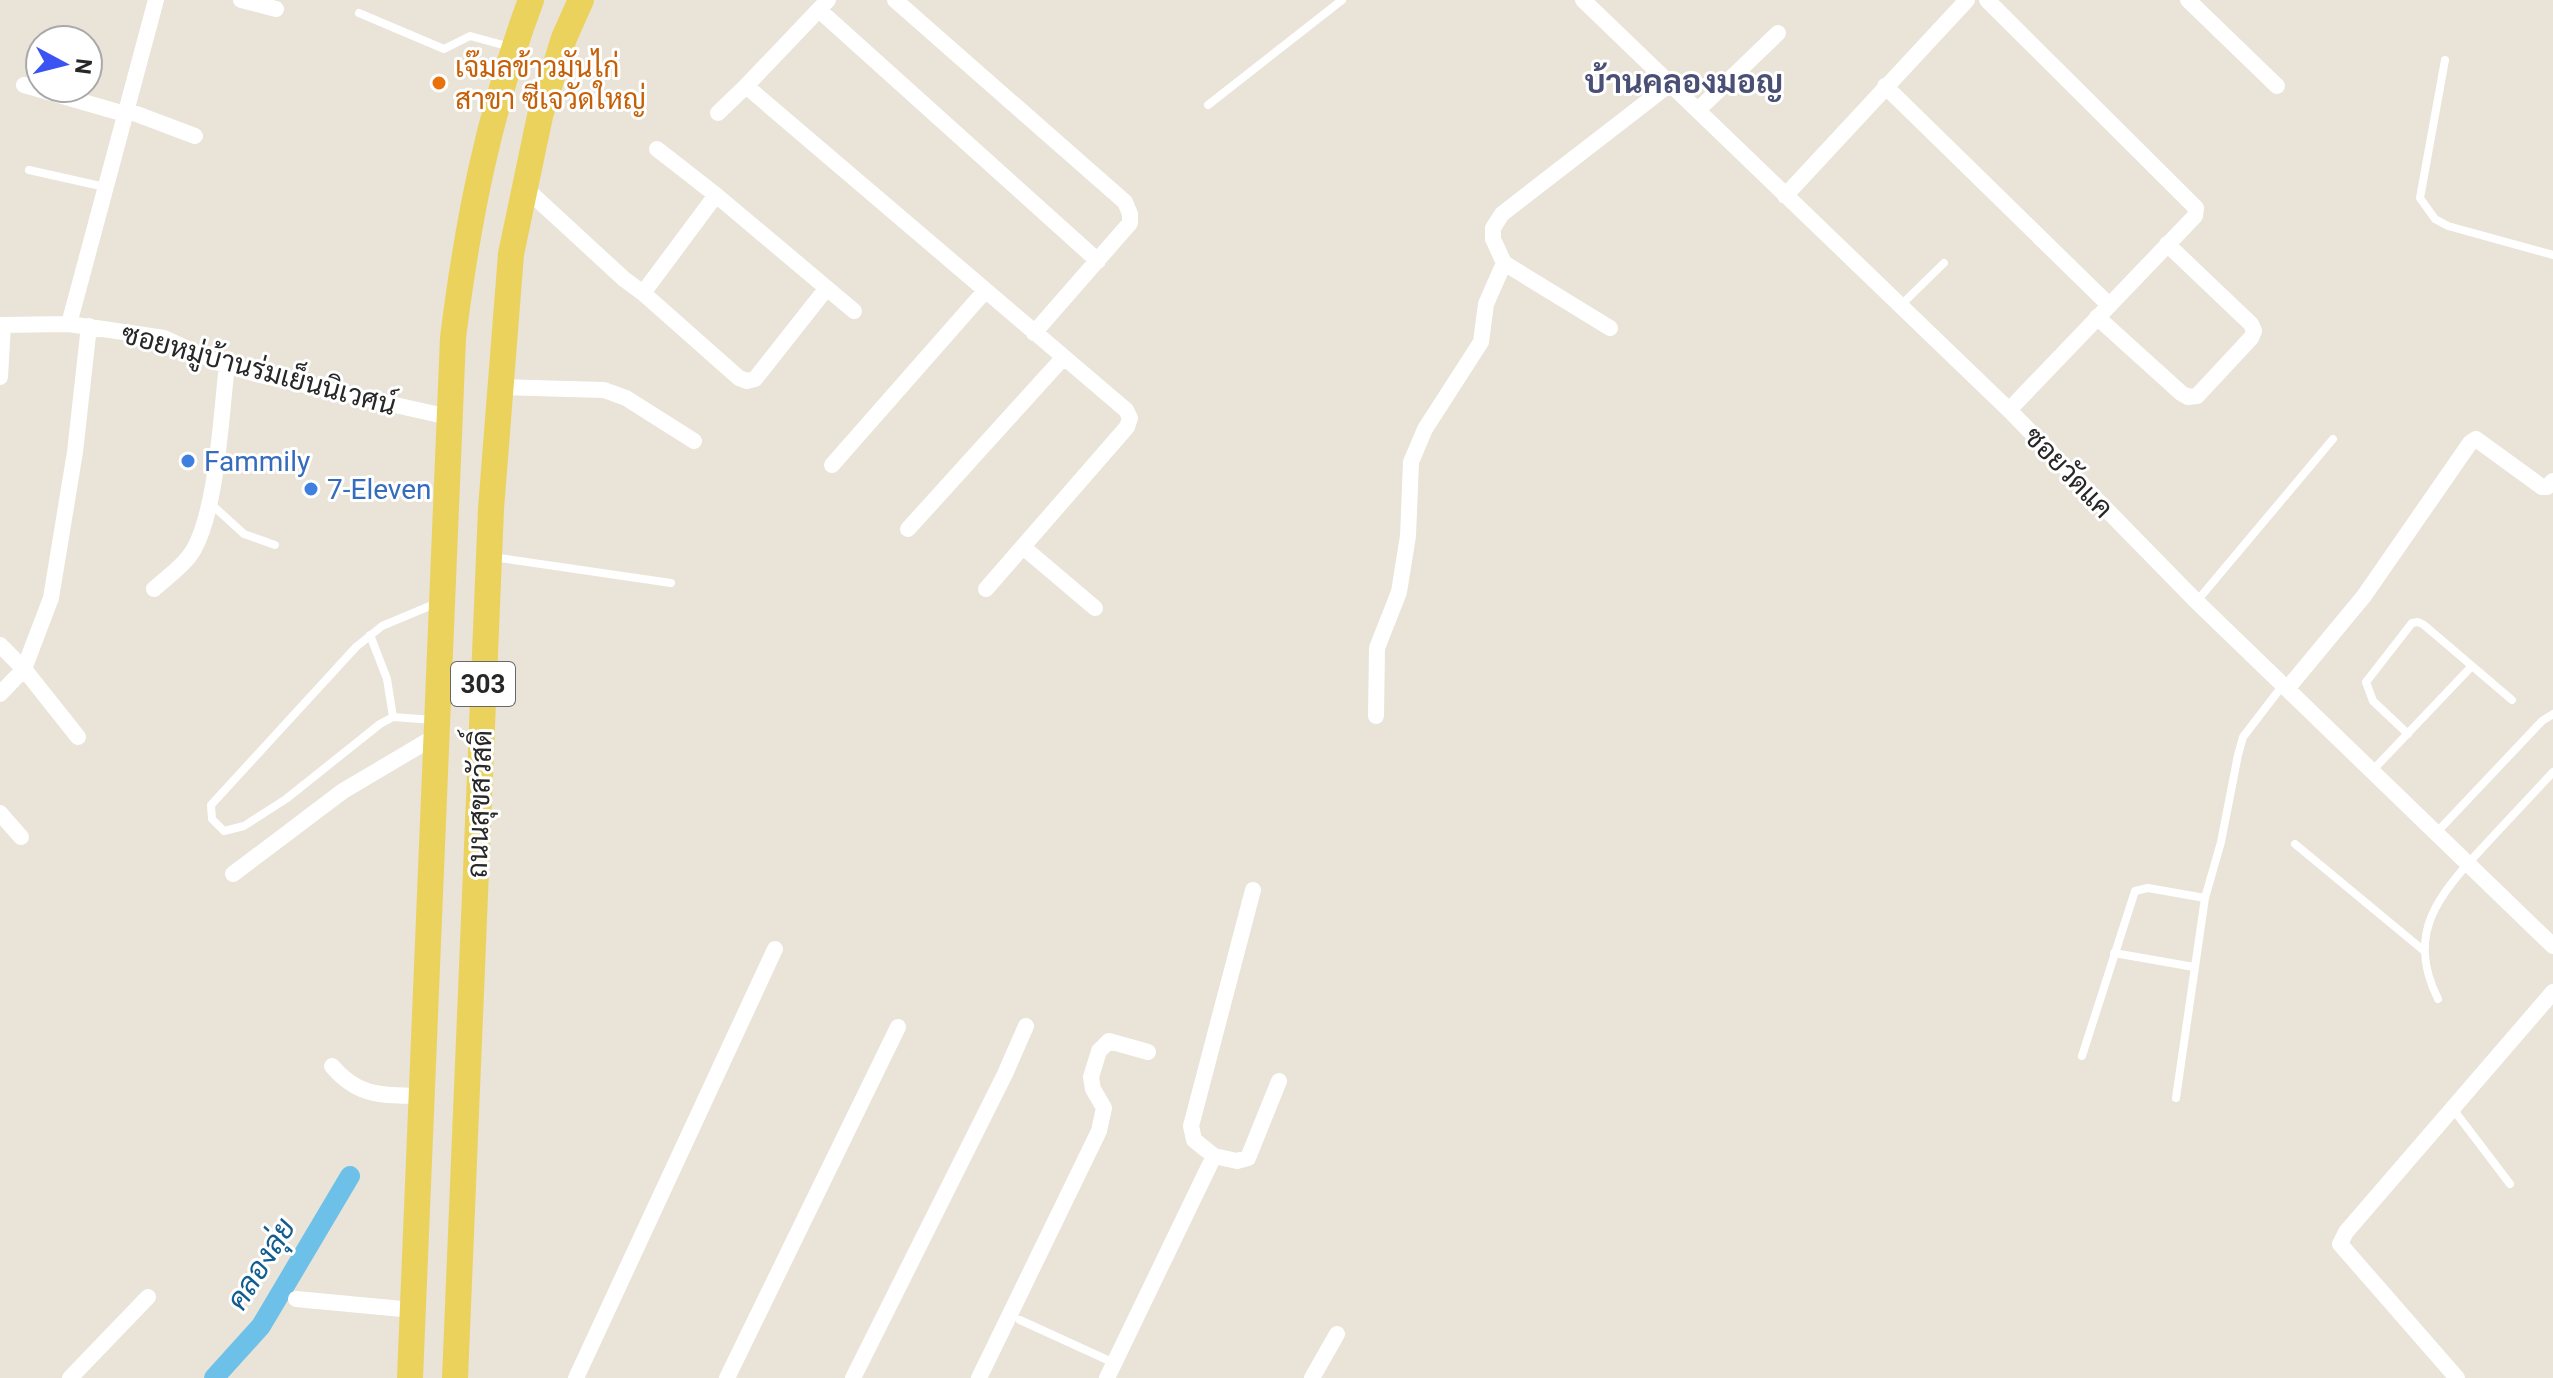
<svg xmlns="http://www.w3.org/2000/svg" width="2553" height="1378" font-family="Roboto,Sarabun,sans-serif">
<rect width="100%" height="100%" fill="#e9e3d8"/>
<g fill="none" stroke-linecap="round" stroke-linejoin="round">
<!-- canal -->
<path stroke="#6dc1e9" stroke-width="20" d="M214 1378 261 1326 350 1176"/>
<!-- service -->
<path stroke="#fff" stroke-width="8" d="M359 13 444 49 470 36 510 47
M2445 60 2420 198 2435 219 2448 226 2553 255
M1208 105 1342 0
M29 170 105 187
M1900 306 1944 263
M210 503 244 534 275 545
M493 557 671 583
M2197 601 2333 439
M370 635 387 679 393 717
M434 720 393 717 380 724 286 799 244 826 224 831 212 819 211 805 356 647 382 626 437 603
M2408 734 2373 701 2366 682 2412 623 2418 622 2424 625 2512 700
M2372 771 2471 667
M2437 832 2542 721 2553 714
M2295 844 2423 950
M2114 953 2194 967
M2438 999C2404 931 2441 893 2486 844 2508 820 2531 796 2553 772
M2082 1056 2135 891 2148 888 2205 898
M2176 1098 2205 898 2221 842 2238 755 2243 737 2283 685
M2453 1109 2510 1184
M1020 1320 1114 1363"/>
<!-- minor -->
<path stroke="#fff" stroke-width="16" d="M241 0 276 9
M828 0 746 86 1126 410 1130 418 1127 427 986 589
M895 0 1125 202 1130 214V223L1034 333
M1583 0 2009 410 2196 601 2553 946
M1987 0 2196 208 2195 216 2009 410
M2188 0 2277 86
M819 10 1098 261
M24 85 125 114
M1885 86 2109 305
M126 110 195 136
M1698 110 1778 33
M718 113 746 86
M657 149 716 195
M523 186 624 279 643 293 716 195 854 311
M1785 196 1967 0
M643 293 739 378 747 381 755 379 826 289
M2097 317 2181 393 2188 397 2197 396 2251 338 2254 331 2251 324 2167 244
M69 324 164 338 219 363 260 375 449 417
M0 325 69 324 156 0
M1610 328 1504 263 1493 239V228L1502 214 1670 84
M0 377 3 325
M500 387 604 390 626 398 694 441
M832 465 985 291
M908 529 1063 358
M1023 547 1095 608
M154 589C167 577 185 565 194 549 217 508 221 415 227 365
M0 645 24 669 78 737
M2287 689 2364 596 2470 443 2476 439 2542 487H2547L2553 481
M0 694 24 669 51 598 75 452 89 326
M1376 716 1377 648 1399 592 1408 536 1411 462 1425 429 1481 342 1486 304 1504 263
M0 813 21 837
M233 874 343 791 436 736
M332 1066C359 1098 383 1095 422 1096
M1214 1156 1237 1161 1248 1158 1279 1081
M296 1299 413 1310
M70 1378 148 1297
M576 1378 775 949
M727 1378 898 1027
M853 1378 1005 1074 1026 1026
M979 1378 1099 1131 1104 1108 1093 1089 1091 1077 1099 1051 1109 1041 1148 1052
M1107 1378 1214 1156 1194 1140 1191 1126 1253 890
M1312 1378 1337 1334
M2457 1378 2340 1244 2346 1232 2553 992"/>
<!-- primary -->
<path stroke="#ebd25c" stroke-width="26" d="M410 1378 453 338C468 218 489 113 531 0
M455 1378 491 509 511 254 540 116 564 38 581 0"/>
</g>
<!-- markers -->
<circle fill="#e8710a" stroke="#fff" stroke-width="3" cx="439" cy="83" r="8"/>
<g fill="#3f7fe0" stroke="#fff" stroke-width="3">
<circle cx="188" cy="461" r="8"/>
<circle cx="311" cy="489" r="8"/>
</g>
<g text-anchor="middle" stroke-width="6" stroke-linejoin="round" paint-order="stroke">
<!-- shield labels -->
<rect fill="#fff" stroke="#686868" stroke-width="2" x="451" y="662" width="64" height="44" rx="6"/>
<g font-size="26" font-weight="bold" fill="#272727">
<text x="483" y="693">303</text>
</g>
<!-- food labels -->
<g font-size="28" fill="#c56008" stroke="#fff" text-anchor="start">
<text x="455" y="77">เจ๊มลข้าวมันไก่<tspan x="455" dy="32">สาขา ซีเจวัดใหญ่</tspan></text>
</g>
<!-- street labels -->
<g font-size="28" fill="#272727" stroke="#fff">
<text transform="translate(259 369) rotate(15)" y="10">ซอยหมู่บ้านร่มเย็นนิเวศน์</text>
<text transform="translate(2069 472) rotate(46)" y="10">ซอยวัดแค</text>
<text transform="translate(479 804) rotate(-88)" y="10">ถนนสุขสวัสดิ์</text>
</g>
<!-- shop labels -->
<g font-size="28" fill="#366cbe" stroke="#fff" text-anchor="start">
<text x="204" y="471">Fammily</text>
<text x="327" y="499">7-Eleven</text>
</g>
<!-- water labels -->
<g font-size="30" font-style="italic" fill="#115d90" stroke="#fff">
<text transform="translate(261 1264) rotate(-58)" y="10">คลองลุ่ย</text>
</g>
<!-- quarter labels -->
<g font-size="32" font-weight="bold" fill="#494f75" stroke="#fff">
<text x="1684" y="93">บ้านคลองมอญ</text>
</g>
</g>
<!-- north arrow -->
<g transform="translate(64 64) rotate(97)"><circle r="38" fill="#ffffff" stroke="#a9a9a9" stroke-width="2"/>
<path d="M0-6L14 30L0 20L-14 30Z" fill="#3c53f3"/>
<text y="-12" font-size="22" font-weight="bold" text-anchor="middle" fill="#272727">N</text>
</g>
</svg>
